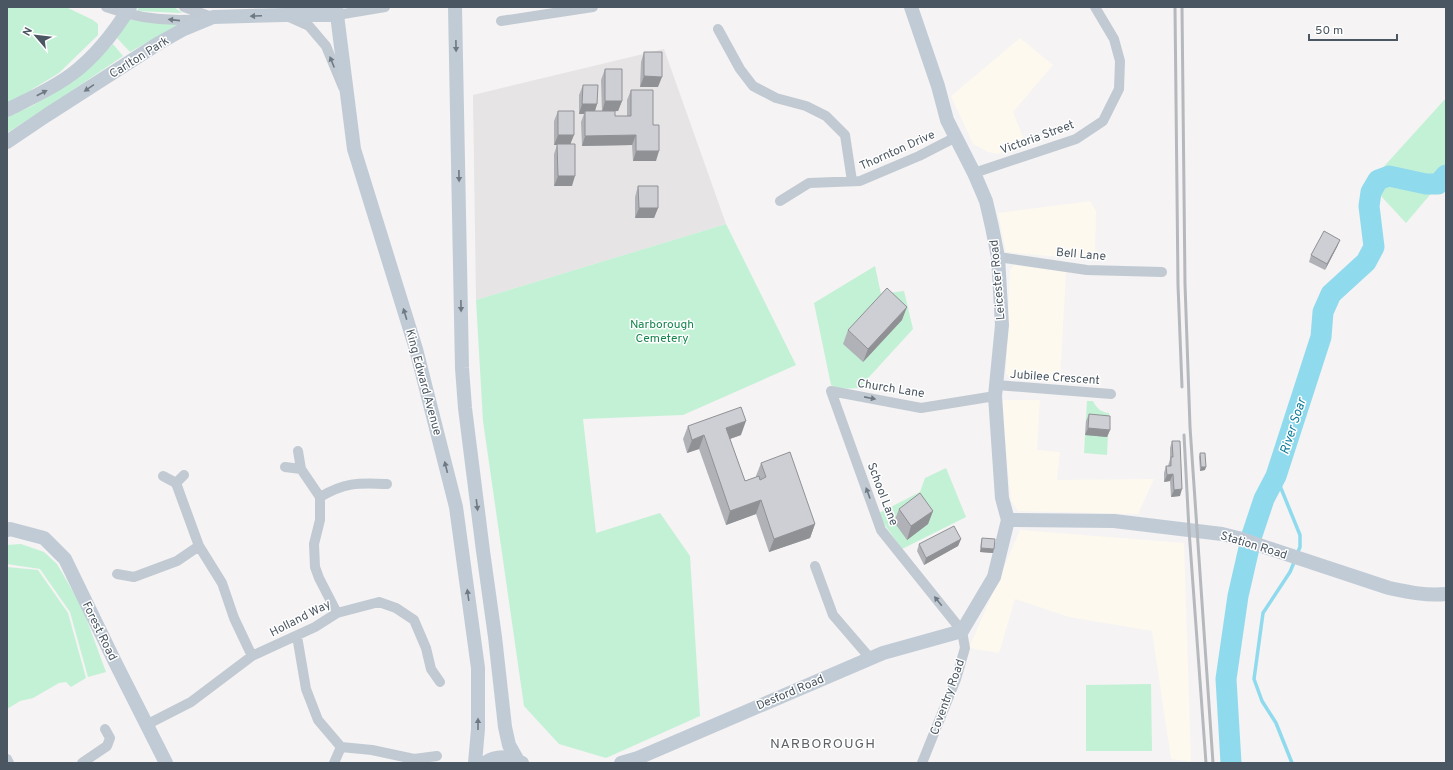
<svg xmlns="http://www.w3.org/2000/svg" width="1453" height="770" font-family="Overpass,sans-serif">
<rect width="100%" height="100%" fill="#f5f3f3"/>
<!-- commercial -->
<path fill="#fdf9ef" d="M1020 38 1053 65 1013 112 1026 145 997 154 988 152 973 144 951 96Z
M1090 201 1096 211 1095 260 1006 252 998 213Z
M1014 265 1066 272 1060 382 1041 381 1011 378 1006 374 1010 270Z
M1001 400H1040L1037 450 1060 452 1057 480 1154 479 1138 514 1018 511 1011 501Z
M1020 530 1184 543 1191 762 1171 759 1152 631 1069 617 1015 599 999 653 969 648Z"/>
<!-- education -->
<path fill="#e6e4e5" d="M664 49 726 224 476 300 473 95Z"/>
<!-- green -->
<path fill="#c3f1d5" d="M7 7H66L93 20 98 24V35L59 73 31 90 30 96 7 106Z
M139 7H174L182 13 137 11Z
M130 18 181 23 130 52 117 38Z
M113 44 123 56 48 107 7 133V117L32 106 74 81Z
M1446 98V176L1406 223 1369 183Z
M726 224 796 365 683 415 583 419 596 533 660 513 690 556 700 716 606 758 559 744 524 706 483 421 476 300Z
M875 266 881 294 904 291 913 329 859 388 839 389 831 385 814 303Z
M1087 401H1093C1096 408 1102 413 1109 413L1107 455 1084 453Z
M946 468 966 517 902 549 877 514 920 492 925 478Z
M21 544 44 552 57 564 82 607 106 672 88 677 70 612 40 569 7 564V545Z
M7 567 38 570 68 613 86 678 71 687 66 682 59 683 33 698 20 701 7 709Z
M1151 684 1152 751H1086V685Z"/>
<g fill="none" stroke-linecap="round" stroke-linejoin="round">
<!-- stream -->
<path stroke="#90daee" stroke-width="3.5" d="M1276 476 1300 535V547L1297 554
M1292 763 1276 723 1262 701 1254 679 1263 613 1290 572 1295 560"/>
<!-- river -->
<path stroke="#90daee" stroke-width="21" d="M1231 763 1226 679 1238 596 1252 535 1264 499 1276 476 1321 337 1323 312 1331 294 1366 262 1374 247 1369 206 1371 192 1378 180 1389 176 1426 184H1438L1446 175"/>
<!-- street -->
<path stroke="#c1cad2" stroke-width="10" d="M106 7C136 18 169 22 201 19
M184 7 209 16
M337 15 385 7
M289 17 309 26 326 46 343 87
M501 21 593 7
M718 29 740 69 753 86 776 98 806 106 826 116 845 135 852 181
M974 173 1076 139 1103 121 1119 89 1120 61 1114 39 1095 7
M780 201 809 183 860 181 919 156 956 137
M998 257 1087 270 1162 272
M997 385 1111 394
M831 391 881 530 962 631 965 648 956 679 922 763
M831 391 921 408 995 396
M298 451 301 469 320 497V520L314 544 315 567 319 578 337 613
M285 467 301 469
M163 476 176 483 199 546 222 583 234 618 252 656
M176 483 184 475
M320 497C346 482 358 483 387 484
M815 566 833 615 870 658
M117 574 134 577 177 561 199 546
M297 636 306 689 318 720 341 747 372 750 414 759 437 756
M146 725 191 702 252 656 315 627 337 613 379 602 396 608 414 620 426 648 431 669 440 682
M7 759 9 763
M82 763 107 746 110 738 105 729
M334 763 341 747"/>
<!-- secondary -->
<path stroke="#c1cbd6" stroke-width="14" d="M336 7 354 149 416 349 456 507 478 668V729L475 763
M455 7 462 368 465 408 483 551 495 637 505 727 509 745 518 761
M911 7 938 86 947 120 974 173 986 201 992 227 998 257 1002 325 995 396 1002 498 1008 520
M7 110C29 99 52 89 72 74 95 57 115 31 130 7
M7 142 47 115 159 43 184 29 213 17 285 15H337
M1008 520 1114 521 1222 534 1238 538 1389 588C1408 592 1426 596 1446 594
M7 530 10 529 44 538 65 559 116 664 166 763
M485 763C496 755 511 756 522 763
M621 763 638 758 883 653 962 631 994 577 1008 520"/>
<!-- rail -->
<path stroke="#b5b8bd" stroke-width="3" d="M1175 7 1178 285 1182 387
M1182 7 1185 284 1190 427 1213 763
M1184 435 1189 530 1206 763"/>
</g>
<!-- wall -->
<path fill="#b0b2b7" d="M644 52 658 87H640L641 62Z
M605 69 622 101 618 111H615V116H627V100L631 90 653 125 656 161H633L632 145 582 146 581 122 584 114H579V95L583 85 597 104 595 111H602L601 80Z
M558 111 571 144 572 186H554V154L557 145H554V121Z
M638 186 658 208 654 218H635V197Z
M1340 240 1337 247 1325 270 1309 262 1311 255Z
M902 320 863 362 843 344 848 330Z
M1089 414 1110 430 1107 437 1085 435 1086 421Z
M688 426 741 435 730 439 745 481 756 477V476L761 463 815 524 810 538 769 552 756 514 726 525 699 449 687 453 683 439Z
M1172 441 1180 496 1171 497 1170 481 1164 482V473L1166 466H1168L1170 459V448Z
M1200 453 1205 470 1200 471 1199 457Z
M899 509 933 511 928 524 907 540 894 522Z
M982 538 993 553 980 552 981 541Z
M961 539 958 546 924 565 917 551 919 544Z"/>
<!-- shaded-wall -->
<path fill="#909195" d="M644 76 662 77 658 87H640Z
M605 101H622L618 111 602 112Z
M582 104H597L594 114 585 111 584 114H579Z
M558 135H574L570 145H554Z
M636 135 632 145 582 146 585 136Z
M636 151H659L656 161H633Z
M558 176H575L572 186H554Z
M639 208H658L654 218H635Z
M1340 240 1337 247 1325 270 1327 264Z
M907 307 902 320 863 362 868 349Z
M746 421 741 435 721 442 726 428Z
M1088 428 1110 430 1107 437 1085 435Z
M704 435 699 449 687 453 692 440Z
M1201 467H1206L1205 470 1200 471Z
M1173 474 1170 481 1164 482 1167 475Z
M1182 489 1180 496 1171 497 1174 490Z
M761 500 756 514 726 525 730 511Z
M933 511 928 524 907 540 911 526Z
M815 524 810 538 769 552 774 539Z
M961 539 958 546 924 565 926 558Z
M981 548 994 549 993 553 980 552Z"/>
<!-- building -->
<path fill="#cdcfd5" stroke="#909195" d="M644 52H662V77L644 76Z
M605 69H622V101H605Z
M583 85H598L597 104H582Z
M631 90H653V125H659V151H636V135L585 136V111H615V116H631Z
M558 111H574V135H558Z
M557 144H575V176H558Z
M638 186H658V208H639Z
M1324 231 1340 240 1327 264 1311 255Z
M887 288 907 307 868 349 848 330Z
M741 407 746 421 726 428 745 481 759 476 760 480 766 477 761 463 790 452 815 524 774 539 761 500 730 511 704 435 692 440 688 426Z
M1089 414 1110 416V430L1088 428Z
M1172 441H1180L1182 489 1174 490 1173 474 1167 475 1166 466H1171V457H1173Z
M1200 453H1205L1206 467H1201Z
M920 493 933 511 911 526 899 509Z
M954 526 961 539 926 558 919 544Z
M982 538 995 539 994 549 981 548Z"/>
<!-- one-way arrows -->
<defs><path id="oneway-solid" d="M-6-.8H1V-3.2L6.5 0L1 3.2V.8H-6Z"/></defs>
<g fill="#6e7984">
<use href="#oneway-solid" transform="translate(256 16) rotate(177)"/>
<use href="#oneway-solid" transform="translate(456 46) rotate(89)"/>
<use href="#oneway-solid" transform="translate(89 88) rotate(146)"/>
<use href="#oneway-solid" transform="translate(42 93) rotate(-28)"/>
<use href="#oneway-solid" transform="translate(459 176) rotate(89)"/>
<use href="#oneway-solid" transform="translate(461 306) rotate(89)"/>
<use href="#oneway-solid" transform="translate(405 314) rotate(-107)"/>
<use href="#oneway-solid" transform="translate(446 467) rotate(-104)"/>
<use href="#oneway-solid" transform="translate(477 505) rotate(83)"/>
<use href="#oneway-solid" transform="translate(468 595) rotate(-98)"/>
<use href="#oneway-solid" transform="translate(478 724) rotate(-90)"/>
</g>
<g fill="#6e7983">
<use href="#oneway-solid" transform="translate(174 20) rotate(-174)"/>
<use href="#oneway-solid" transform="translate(332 62) rotate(-112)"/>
<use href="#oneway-solid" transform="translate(870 398) rotate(11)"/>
<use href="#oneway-solid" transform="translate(868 493) rotate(-110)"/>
<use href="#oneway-solid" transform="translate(938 601) rotate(-129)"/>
</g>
<g text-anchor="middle" stroke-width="3" stroke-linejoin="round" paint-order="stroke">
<!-- street labels -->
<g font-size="12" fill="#4a5661" stroke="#fff">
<text transform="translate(139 57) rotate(-32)" y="4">Carlton Park</text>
<text transform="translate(1037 137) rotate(-20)" y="4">Victoria Street</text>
<text transform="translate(897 150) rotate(-24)" y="4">Thornton Drive</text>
<text transform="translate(1081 254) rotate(5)" y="4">Bell Lane</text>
<text transform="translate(997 280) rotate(-95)" y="4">Leicester Road</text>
<text transform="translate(1055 377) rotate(4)" y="4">Jubilee Crescent</text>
<text transform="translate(424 382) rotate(75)" y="4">King Edward Avenue</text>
<text transform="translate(891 388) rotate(9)" y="4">Church Lane</text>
<text transform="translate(883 494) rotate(69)" y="4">School Lane</text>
<text transform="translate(1254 545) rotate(17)" y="4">Station Road</text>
<text transform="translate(300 618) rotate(-27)" y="4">Holland Way</text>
<text transform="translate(100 631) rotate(64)" y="4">Forest Road</text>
<text transform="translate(790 692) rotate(-23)" y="4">Desford Road</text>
<text transform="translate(947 697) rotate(-70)" y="4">Coventry Road</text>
</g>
<!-- park labels -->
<g font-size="12" fill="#17864f" stroke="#fff">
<text x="662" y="328">Narborough<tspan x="662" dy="14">Cemetery</tspan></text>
</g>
<!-- water labels -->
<g font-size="13" font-style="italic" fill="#0c7c9b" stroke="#fff">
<text transform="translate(1292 426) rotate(-72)" y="5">River Soar</text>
</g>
<!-- quarter labels -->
<g font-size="14" letter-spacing="1" fill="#5f6368" stroke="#fff">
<text x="823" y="748">NARBOROUGH</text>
</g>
</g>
<!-- border -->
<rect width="1453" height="770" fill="none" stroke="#4a5661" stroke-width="16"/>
<!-- north arrow -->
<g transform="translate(36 36) rotate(298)" stroke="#ffffff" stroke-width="3" paint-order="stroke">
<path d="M0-3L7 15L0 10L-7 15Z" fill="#4a5661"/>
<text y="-6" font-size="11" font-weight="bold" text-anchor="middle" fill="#4a5661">N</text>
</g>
<!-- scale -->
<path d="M1309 34v6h88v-6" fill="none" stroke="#4a5661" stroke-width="2"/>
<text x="1315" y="34" font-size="12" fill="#4a5661" stroke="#ffffff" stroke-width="3" paint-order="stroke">50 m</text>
</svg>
